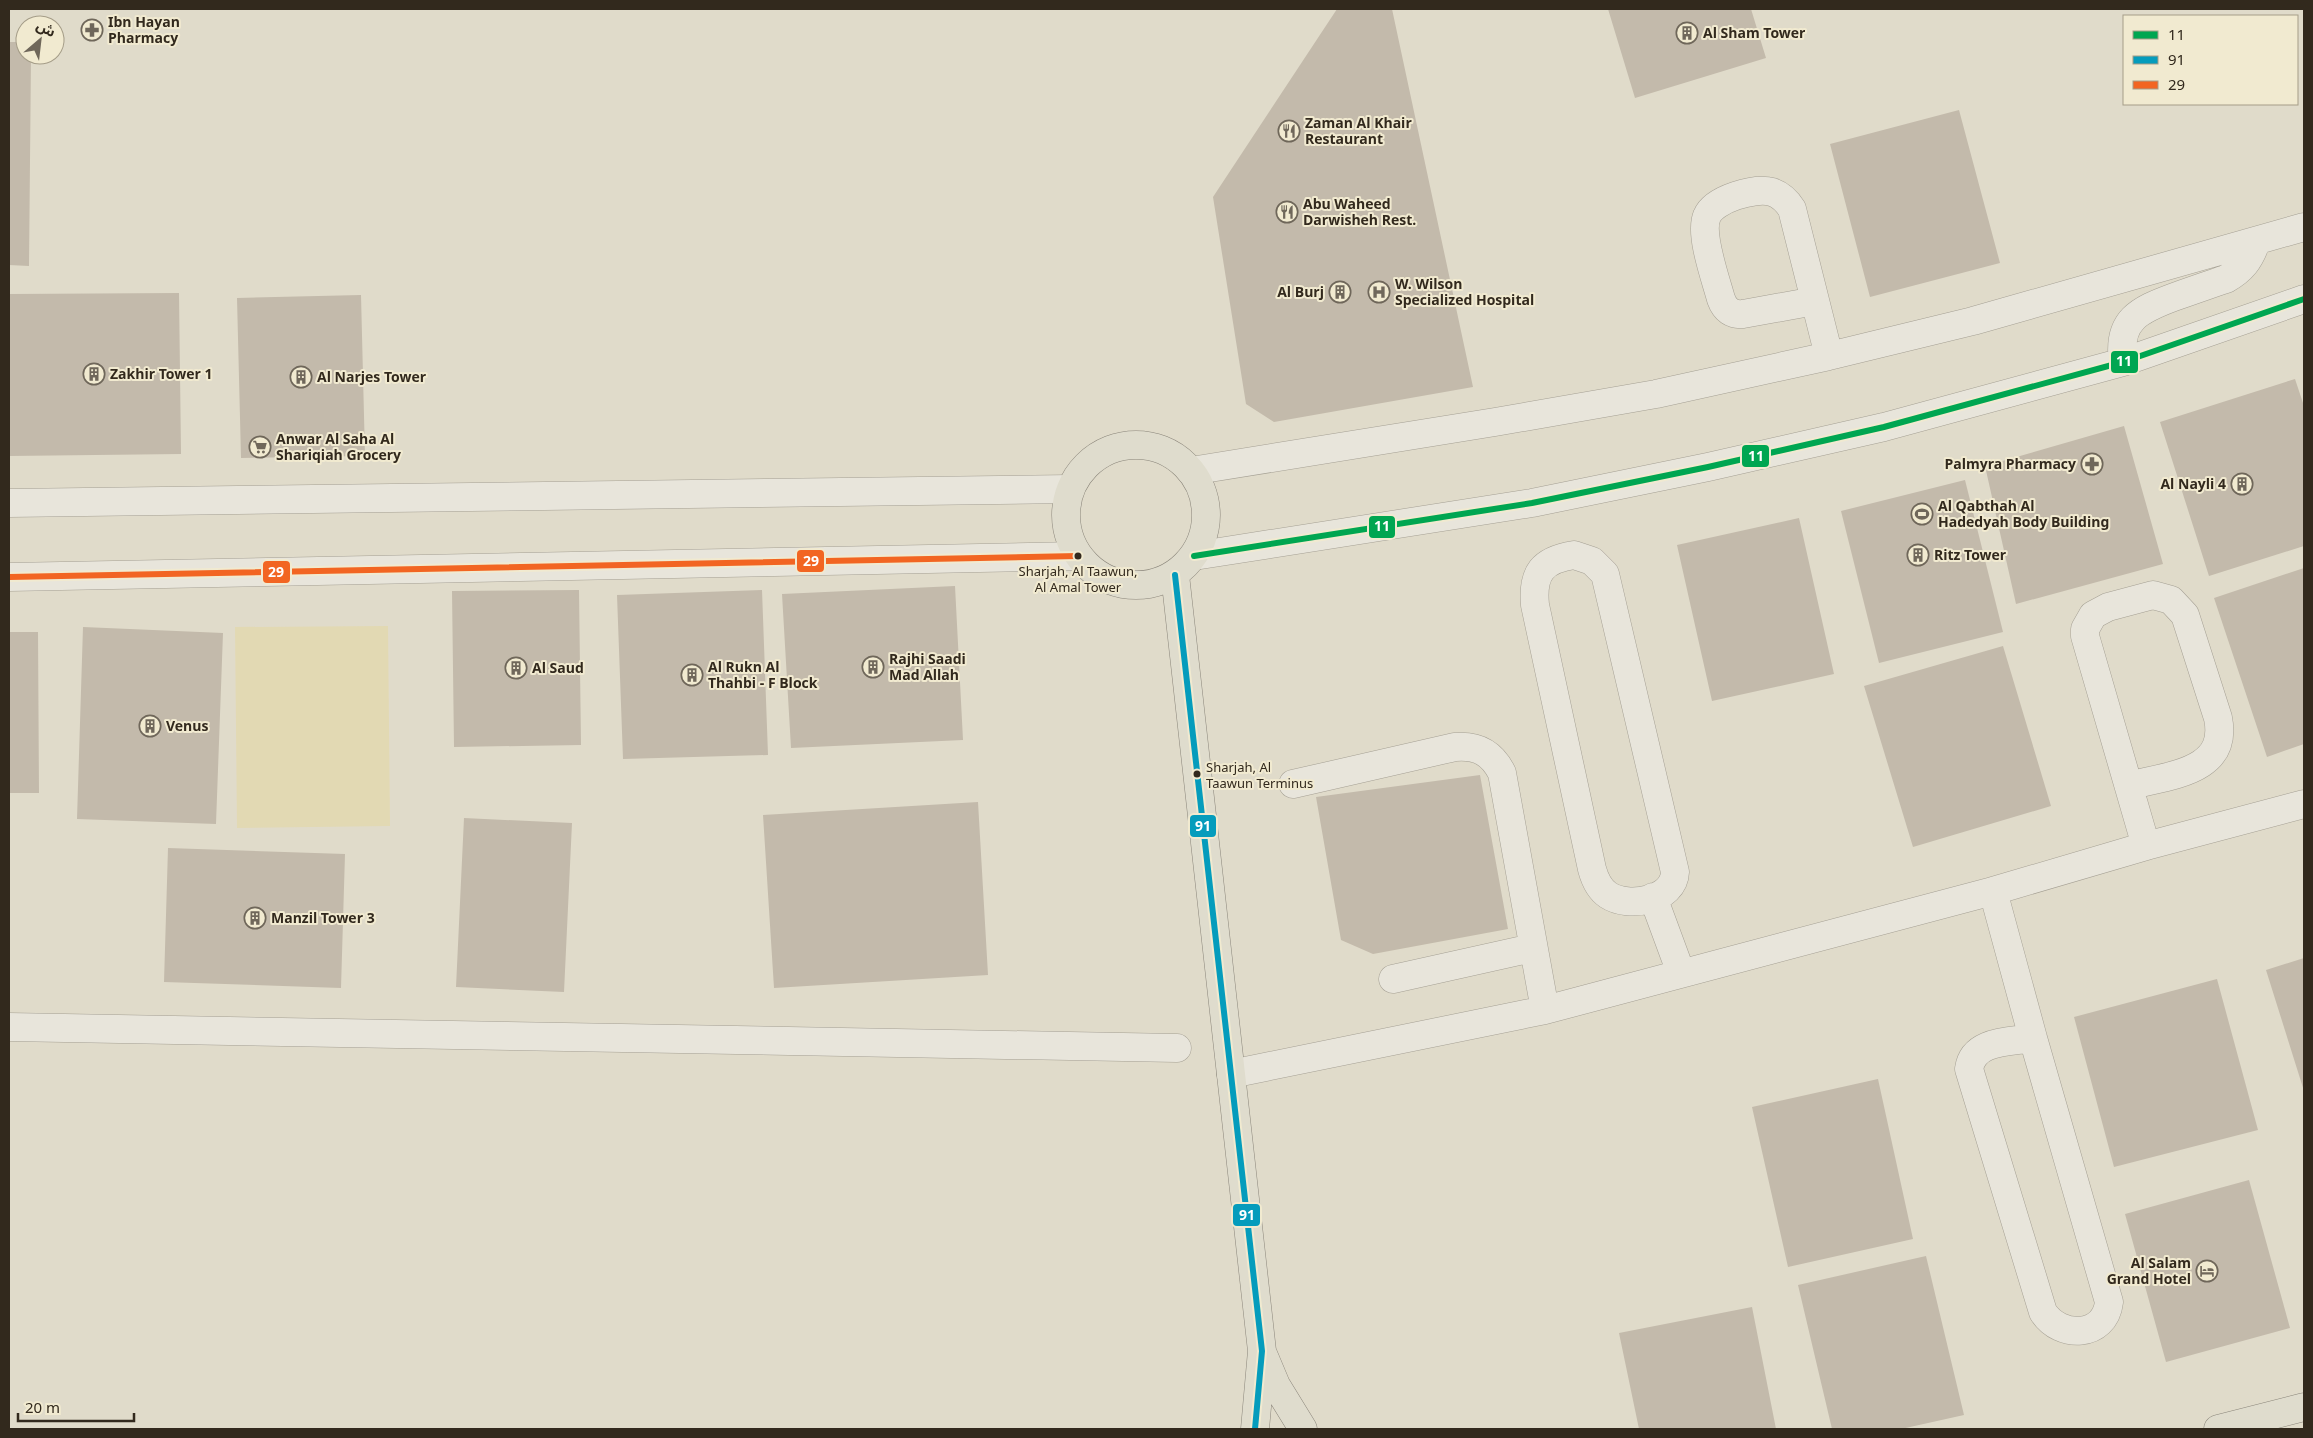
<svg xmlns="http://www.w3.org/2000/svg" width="2313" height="1438" font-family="Georgia,'Noto Sans Arabic',serif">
<rect width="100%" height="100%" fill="#e0dbca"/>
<!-- sand -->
<path fill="#e2d9b3" d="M388 626 390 826 237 828 235 627Z"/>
<!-- building -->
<path fill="#c3baab" d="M1337 9H1392L1473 387 1274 422 1246 404 1213 197Z
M1608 9H1751L1766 58 1635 98Z
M9 42H25V55H31L29 266 9 265Z
M1959 110 2000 263 1870 297 1830 144Z
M179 293 181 454 9 456V294Z
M361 295 365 456 241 458 237 298Z
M2295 379 2304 406V546L2209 576 2160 422Z
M2124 426 2163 564 2016 604 1985 466Z
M1965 480 2003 632 1879 663 1841 511Z
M1799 518 1834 674 1712 701 1677 545Z
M2304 568V744L2267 757 2214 598Z
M955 586 963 740 791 748 782 594Z
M579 590 581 745 454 747 452 591Z
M762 590 768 755 623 759 617 595Z
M83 627 223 633 216 824 77 819Z
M9 632H38L39 793H9Z
M2003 646 2051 806 1913 847 1864 686Z
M1480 775 1508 929 1373 954 1341 940 1316 797Z
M978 802 988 975 774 988 763 815Z
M464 818 572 823 564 992 456 987Z
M168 848 345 854 341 988 164 982Z
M2304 958V1091L2266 970Z
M2217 979 2258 1130 2114 1167 2074 1017Z
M1878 1079 1913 1239 1788 1267 1752 1107Z
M2249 1180 2290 1328 2166 1362 2125 1214Z
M1926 1256 1964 1415 1901 1429H1832L1798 1285Z
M1752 1307 1776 1429H1639L1619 1333Z"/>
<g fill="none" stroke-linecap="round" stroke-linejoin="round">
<!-- minor casing -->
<g stroke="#a5a094" stroke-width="29">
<path id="minor" d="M1815 301 1743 314C1732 315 1725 310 1721 299 1716 280 1699 234 1707 216 1714 199 1755 187 1772 192 1781 195 1787 201 1792 209L1829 356
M2123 362C2117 320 2139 310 2174 297 2191 291 2208 285 2226 279 2242 270 2250 260 2256 242
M1191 471 1495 422 1656 394 1829 356 1973 321 2304 227
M9 503 1070 489
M1574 555 1592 561 1605 574 1675 872C1674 900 1629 909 1608 895 1599 889 1595 880 1592 869L1535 605C1532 573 1542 560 1574 555Z
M1194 556 1532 503 1708 467 1884 427 2123 362 2304 299
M9 577 1078 556
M1293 784 1455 747C1478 745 1492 753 1502 773L1545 1010
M2129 786C2168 775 2229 773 2218 718L2185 615 2171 600 2153 595 2108 607 2093 615 2085 629V636L2146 846
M1993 891 2033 1038
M1653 897 1681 973
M1393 979 1532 948
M9 1027 1177 1048
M2033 1038 2109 1302C2105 1338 2060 1339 2043 1312L1969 1069C1973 1040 2009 1042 2033 1038Z
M1231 1074 1545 1010 1993 891 2146 846 2304 804"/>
</g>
<!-- major casing -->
<g stroke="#8a857a" stroke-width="29">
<path id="major" d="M1066 515a70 70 0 1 1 140 0a70 70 0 1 1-140 0Z
M1175 575 1262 1351 1255 1429
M1263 1354 1276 1385 1303 1429
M2218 1429 2304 1407"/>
</g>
<!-- minor -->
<use href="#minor" stroke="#e8e5db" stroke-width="28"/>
<!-- major -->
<use href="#major" stroke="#dfdccd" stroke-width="28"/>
<!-- bus-1 casing -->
<g stroke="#f1ead0" stroke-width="10">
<path id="bus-1" d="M1194 556 1532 503 1708 467 1884 427 2123 362 2304 299"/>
</g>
<!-- bus-2 casing -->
<g stroke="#f1ead0" stroke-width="10">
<path id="bus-2" d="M1175 575 1262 1351 1255 1429"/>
</g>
<!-- bus-3 casing -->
<g stroke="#f1ead0" stroke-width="10">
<path id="bus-3" d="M9 577 1078 556"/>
</g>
<!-- bus-1 -->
<use href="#bus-1" stroke="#00a651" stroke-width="6"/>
<!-- bus-2 -->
<use href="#bus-2" stroke="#059cbc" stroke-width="6"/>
<!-- bus-3 -->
<use href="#bus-3" stroke="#f26522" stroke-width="6"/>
</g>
<!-- icons -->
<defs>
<g id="pharmacy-ring" transform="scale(1.125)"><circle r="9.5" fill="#f1ead0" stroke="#6f675a" stroke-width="1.5"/><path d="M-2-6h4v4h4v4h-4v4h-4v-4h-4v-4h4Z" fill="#6f675a"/></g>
<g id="building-ring" transform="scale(1.125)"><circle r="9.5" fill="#f1ead0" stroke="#6f675a" stroke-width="1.5"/><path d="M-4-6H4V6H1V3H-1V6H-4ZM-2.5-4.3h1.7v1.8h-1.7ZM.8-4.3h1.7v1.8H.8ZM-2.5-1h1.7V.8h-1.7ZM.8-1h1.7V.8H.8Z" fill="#6f675a"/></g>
<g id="restaurant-ring" transform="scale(1.125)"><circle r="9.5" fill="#f1ead0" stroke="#6f675a" stroke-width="1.5"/><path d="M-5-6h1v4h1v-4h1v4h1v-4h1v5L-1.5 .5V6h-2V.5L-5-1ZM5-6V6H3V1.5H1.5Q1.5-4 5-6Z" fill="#6f675a"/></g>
<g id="hospital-ring" transform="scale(1.125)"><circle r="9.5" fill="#f1ead0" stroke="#6f675a" stroke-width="1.5"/><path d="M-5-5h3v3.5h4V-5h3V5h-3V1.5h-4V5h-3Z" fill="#6f675a"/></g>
<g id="supermarket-ring" transform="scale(1.125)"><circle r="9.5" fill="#f1ead0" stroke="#6f675a" stroke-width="1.5"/><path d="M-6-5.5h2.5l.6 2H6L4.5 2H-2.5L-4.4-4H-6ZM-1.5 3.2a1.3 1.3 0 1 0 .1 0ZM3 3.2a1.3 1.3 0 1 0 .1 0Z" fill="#6f675a"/></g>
<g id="stadium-ring" transform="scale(1.125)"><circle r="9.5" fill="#f1ead0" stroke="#6f675a" stroke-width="1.5"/><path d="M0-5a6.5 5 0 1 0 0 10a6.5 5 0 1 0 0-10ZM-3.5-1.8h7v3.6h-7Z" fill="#6f675a"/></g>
<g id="hotel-ring" transform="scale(1.125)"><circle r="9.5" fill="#f1ead0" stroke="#6f675a" stroke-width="1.5"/><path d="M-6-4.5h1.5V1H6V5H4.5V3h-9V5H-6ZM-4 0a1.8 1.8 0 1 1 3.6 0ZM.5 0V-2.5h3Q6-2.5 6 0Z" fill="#6f675a"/></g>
</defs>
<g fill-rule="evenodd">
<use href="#pharmacy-ring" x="92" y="30"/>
<use href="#building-ring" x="1687" y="33"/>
<use href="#restaurant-ring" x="1289" y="131"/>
<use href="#restaurant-ring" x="1287" y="212"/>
<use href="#building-ring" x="1340" y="292"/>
<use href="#hospital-ring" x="1379" y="292"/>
<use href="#building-ring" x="94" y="374"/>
<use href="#building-ring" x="301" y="377"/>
<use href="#supermarket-ring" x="260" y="447"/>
<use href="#pharmacy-ring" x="2092" y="464"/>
<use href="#building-ring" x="2242" y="484"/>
<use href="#stadium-ring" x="1922" y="514"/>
<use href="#building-ring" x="1918" y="555"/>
<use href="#building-ring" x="873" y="667"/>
<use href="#building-ring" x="516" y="668"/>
<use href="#building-ring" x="692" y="675"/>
<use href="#building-ring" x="150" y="726"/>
<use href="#building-ring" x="255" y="918"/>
<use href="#hotel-ring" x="2207" y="1271"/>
</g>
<!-- markers -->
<g fill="#32291d" stroke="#f1ead0" stroke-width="2">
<circle cx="1078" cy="556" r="4.5"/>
<circle cx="1197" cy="774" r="4.5"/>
</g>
<g text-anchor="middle" stroke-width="4" stroke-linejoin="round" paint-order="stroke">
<!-- bus labels -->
<g font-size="13" fill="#32291d" stroke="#f1ead0">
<text x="1078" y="576">Sharjah, Al Taawun,<tspan x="1078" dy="16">Al Amal Tower</tspan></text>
<text x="1206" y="772" text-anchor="start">Sharjah, Al<tspan x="1206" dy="16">Taawun Terminus</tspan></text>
</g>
<!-- poi labels -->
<g font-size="14" font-weight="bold" fill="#32291d" stroke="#f1ead0" text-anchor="start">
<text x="108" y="27">Ibn Hayan<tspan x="108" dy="16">Pharmacy</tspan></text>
<text x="1703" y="38">Al Sham Tower</text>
<text x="1305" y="128">Zaman Al Khair<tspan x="1305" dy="16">Restaurant</tspan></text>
<text x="1303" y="209">Abu Waheed<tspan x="1303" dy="16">Darwisheh Rest.</tspan></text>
<text x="1395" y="289">W. Wilson<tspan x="1395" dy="16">Specialized Hospital</tspan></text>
<text x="1324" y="297" text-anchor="end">Al Burj</text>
<text x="110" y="379">Zakhir Tower 1</text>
<text x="317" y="382">Al Narjes Tower</text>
<text x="276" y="444">Anwar Al Saha Al<tspan x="276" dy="16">Shariqiah Grocery</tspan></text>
<text x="2076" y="469" text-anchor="end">Palmyra Pharmacy</text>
<text x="2226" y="489" text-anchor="end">Al Nayli 4</text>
<text x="1938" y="511">Al Qabthah Al<tspan x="1938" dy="16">Hadedyah Body Building</tspan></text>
<text x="1934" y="560">Ritz Tower</text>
<text x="889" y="664">Rajhi Saadi<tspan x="889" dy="16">Mad Allah</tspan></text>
<text x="708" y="672">Al Rukn Al<tspan x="708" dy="16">Thahbi - F Block</tspan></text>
<text x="532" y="673">Al Saud</text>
<text x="166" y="731">Venus</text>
<text x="271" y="923">Manzil Tower 3</text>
<text x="2191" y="1268" text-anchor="end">Al Salam<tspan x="2191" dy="16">Grand Hotel</tspan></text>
</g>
</g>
<g stroke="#f1ead0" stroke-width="2">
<rect x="2110" y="350" width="29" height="24" rx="5" fill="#00a651"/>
<rect x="1741" y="444" width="29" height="24" rx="5" fill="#00a651"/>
<rect x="1368" y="515" width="28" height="24" rx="5" fill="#00a651"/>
<rect x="796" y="549" width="29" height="24" rx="5" fill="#f26522"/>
<rect x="262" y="560" width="29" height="24" rx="5" fill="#f26522"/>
<rect x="1189" y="814" width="28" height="24" rx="5" fill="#059cbc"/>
<rect x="1232" y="1203" width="29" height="24" rx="5" fill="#059cbc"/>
</g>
<g font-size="14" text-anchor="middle" font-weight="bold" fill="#fff">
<text x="2124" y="366">11</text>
<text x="1756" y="461">11</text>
<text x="1382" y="531">11</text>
<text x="811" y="566">29</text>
<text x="276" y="577">29</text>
<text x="1203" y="831">91</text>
<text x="1247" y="1220">91</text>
</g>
<!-- border -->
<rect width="2313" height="1438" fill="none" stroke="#32291d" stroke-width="20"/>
<!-- legend -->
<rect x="2123" y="15" width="175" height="90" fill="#f1ead0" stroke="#a59d88"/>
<rect x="2133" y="31" width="25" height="8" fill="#00a651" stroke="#a59d88"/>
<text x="2168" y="40" font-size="15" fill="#32291d">11</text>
<rect x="2133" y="56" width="25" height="8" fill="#059cbc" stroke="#a59d88"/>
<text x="2168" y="65" font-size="15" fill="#32291d">91</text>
<rect x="2133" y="81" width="25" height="8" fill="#f26522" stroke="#a59d88"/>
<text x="2168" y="90" font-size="15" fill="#32291d">29</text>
<!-- north arrow -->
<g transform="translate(40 40) rotate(28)"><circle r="24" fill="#f1ead0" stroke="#a59d88"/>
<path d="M0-4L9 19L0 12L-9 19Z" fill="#6f675a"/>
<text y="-8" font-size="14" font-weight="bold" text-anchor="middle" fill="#32291d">ش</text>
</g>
<!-- scale -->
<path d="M18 1413v8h116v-8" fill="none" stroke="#32291d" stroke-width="2.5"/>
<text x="25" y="1413" font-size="15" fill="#32291d" stroke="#f1ead0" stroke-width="4" paint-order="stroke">20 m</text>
</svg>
